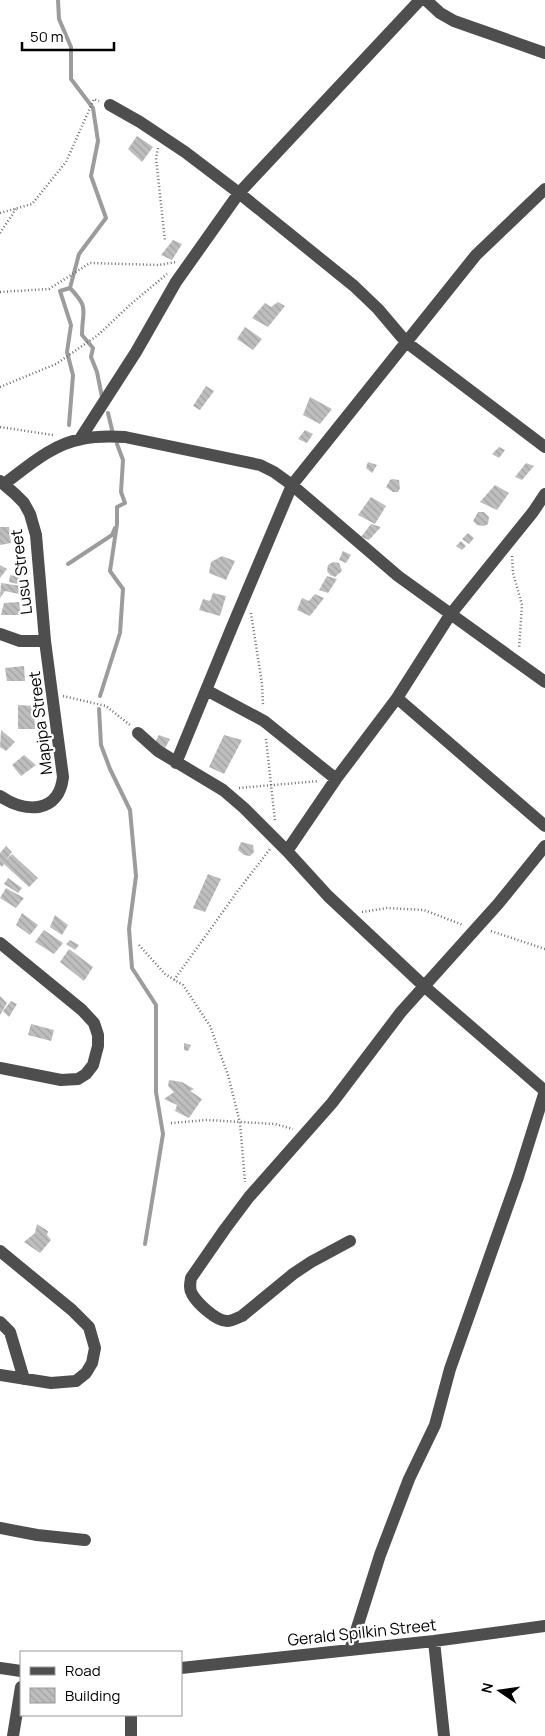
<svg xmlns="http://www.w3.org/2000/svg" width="545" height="1736" font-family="Manrope,sans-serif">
<defs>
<pattern id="building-back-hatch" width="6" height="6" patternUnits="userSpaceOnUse" patternTransform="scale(1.25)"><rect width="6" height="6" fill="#bebebe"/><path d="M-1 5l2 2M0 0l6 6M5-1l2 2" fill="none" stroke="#a2a2a2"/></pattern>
</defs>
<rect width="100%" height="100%" fill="#fff"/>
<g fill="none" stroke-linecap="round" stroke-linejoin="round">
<!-- stream -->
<path stroke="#9c9c9c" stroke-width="4" d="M58 0 59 19 71 47V79L93 108 98 141 91 176 106 218 79 254 70 288
M70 288C90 309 82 309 82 335L93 348 91 357 97 372 102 397
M108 413 113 434
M69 425 73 375 67 352 71 325 60 291 70 288
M68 564 112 535 115 528
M100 696 120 633 123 589 110 571 117 524V507L125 503 121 492 123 460 117 444
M99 709 101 745 110 769 130 810 136 876 129 929 132 968 156 1005V1092L163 1134 145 1244"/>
</g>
<!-- building -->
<path fill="url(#building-back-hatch)" d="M137 136 153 147 142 162 128 149Z
M173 240 182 244 172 260 161 255Z
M278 302 285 306 268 327 252 318 265 303 271 307Z
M245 327 262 339 253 350 237 339Z
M206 386 214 391 200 410 193 406Z
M310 397 332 409 320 424 303 415Z
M305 430 313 434 307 443 298 439Z
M499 447 505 450 499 458 492 454Z
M368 462 377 465 372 473 366 468Z
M526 463 534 466 522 480 515 477Z
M392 479 399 480 400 488 398 492H393L386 487 390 480Z
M495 485 509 493 497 510 480 502Z
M371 497 386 506 375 524 358 515Z
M478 512H484L489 517 488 524 484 526 477 525 473 521Z
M371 524 381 527 369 540 361 537Z
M0 527H9L11 543 0 545Z
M468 533 474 538 469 544 462 539Z
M461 541 466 546 462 550 456 546Z
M343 551 351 555 346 563 339 560Z
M222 556 235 561 226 580 209 573 211 562Z
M333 562 339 563 342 571 335 577 330 575 327 571 328 565Z
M0 565 7 569 0 578Z
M10 575 19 577 17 584 9 582Z
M327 576 337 579 328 593 319 590Z
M1 583 21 586 19 594 5 591 0 598Z
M213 593 226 596 220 616 199 610 203 599 210 601Z
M315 594 324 598 310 616 297 610 302 598 309 601Z
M19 602 21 615H1L4 603Z
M24 666 25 681H7L5 668Z
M18 705 34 706 35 729H18Z
M1 730 15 742 6 751 0 747Z
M159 735 170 739 164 750 153 746Z
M224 735 242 740 224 774 209 767Z
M24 755 36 765 21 776 12 765Z
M241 842 253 845 254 852 250 856 244 855 238 850Z
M6 846 12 852 6 860 12 854 38 878 29 887 4 864 2 867 0 865V853Z
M208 874 221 879 205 912 193 908Z
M8 878 22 888 18 893 4 884Z
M6 888 24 898 16 908 0 898Z
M22 913 38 925 30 935 16 925Z
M55 915 68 925 62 935 50 927Z
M44 930 63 943 54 954 35 942Z
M70 940 79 945 75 950 66 944Z
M69 949 93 967 84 981 60 962Z
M0 996 7 1003 0 1015Z
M11 1001 17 1004 9 1017 3 1011Z
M31 1024 54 1030 51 1041 28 1035Z
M184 1043 191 1045 188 1051 184 1050Z
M169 1080 182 1082 194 1089 190 1091 202 1099 189 1118 175 1111 177 1105 164 1099 174 1092 168 1086Z
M37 1224 48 1231 47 1235 51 1240 40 1253 24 1242 35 1233Z"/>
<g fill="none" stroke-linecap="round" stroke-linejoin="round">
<!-- path -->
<path stroke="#707070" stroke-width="2.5" stroke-dasharray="1 2.5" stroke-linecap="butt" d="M158 148 156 158 165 241
M0 213 32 204 66 162 94 99 99 101
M0 233 16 209
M0 292 49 289 90 263 159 265 176 262
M0 387 56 364 98 335 131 304 167 274
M0 427 53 435
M512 556 513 573 522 605 519 649
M251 613 262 684 263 706
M63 696 106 706 130 725
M266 739 275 821
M239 788 319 781
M362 912 387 908 424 910 463 925
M491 931 545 949
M139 945 165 974 183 985 210 1026 228 1075 240 1123 245 1182
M174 980 237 892 270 849
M171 1123 207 1120 275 1124 293 1129"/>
<!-- minor -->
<path stroke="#4e4e4e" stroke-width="12" d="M426 0 440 13 454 21 545 53
M110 105 140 122 185 152 239 193 354 286 378 309 406 342 545 447
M80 439 136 352 176 282 239 193 420 0
M0 481 15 494 24 503 30 514 36 535 45 641 63 777C59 814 25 813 0 796
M4 484C27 467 52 444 82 439 96 436 110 436 125 437L260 465 274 472 292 485 398 576 545 682
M0 634 20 641H45
M206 690 264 721 336 779
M397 698 545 826
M138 733 158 751 223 790 244 808 287 851 328 896 425 987 545 1091
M176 763 232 627 292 485 476 255 545 189
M287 851 336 779 397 698 450 615 533 512 545 494
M0 943 82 1010 94 1023 98 1035V1046L93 1065 86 1074 78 1079 61 1080 0 1068
M350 1241 311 1262 293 1274 242 1316C237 1318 232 1321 227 1321 216 1321 197 1303 192 1294 189 1289 190 1284 191 1278L225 1229 249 1197 332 1103 401 1012 498 904 545 846
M0 1251 72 1310 89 1327 95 1348 92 1363 86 1373 76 1381 51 1383 0 1375
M0 1322 10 1332 24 1379
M0 1528 37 1535 85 1540
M434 1641 444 1736
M350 1650 380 1555 409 1479 435 1425 450 1369 518 1177 545 1091
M0 1668 21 1671
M181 1668 434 1641 545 1626
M13 1736 21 1687
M131 1736V1715"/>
</g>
<g text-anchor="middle" stroke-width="4.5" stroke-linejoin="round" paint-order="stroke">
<!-- street labels -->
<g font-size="16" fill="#000" stroke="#fff">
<text transform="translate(21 572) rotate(-97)" y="6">Lusu Street</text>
<text transform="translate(40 723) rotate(-97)" y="6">Mapipa Street</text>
<text transform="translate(362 1632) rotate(-6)" y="6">Gerald Spilkin Street</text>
</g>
</g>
<!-- legend -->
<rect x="20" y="1651" width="162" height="65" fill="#ffffff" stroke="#999999"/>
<rect x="30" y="1667" width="25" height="8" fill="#4e4e4e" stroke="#999999"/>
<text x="65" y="1676" font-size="15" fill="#000000">Road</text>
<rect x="30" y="1688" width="25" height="15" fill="url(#building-back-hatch)" stroke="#999999"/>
<text x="65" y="1701" font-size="15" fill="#000000">Building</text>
<!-- north arrow -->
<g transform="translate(500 1691) rotate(283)" stroke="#ffffff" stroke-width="4" paint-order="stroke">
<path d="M0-4L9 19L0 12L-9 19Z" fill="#000000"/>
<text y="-8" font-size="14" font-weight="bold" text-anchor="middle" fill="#000000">N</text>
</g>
<!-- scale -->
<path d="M22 42v8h92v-8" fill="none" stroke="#000000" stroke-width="2.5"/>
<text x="30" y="42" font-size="15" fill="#000000" stroke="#ffffff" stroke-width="4" paint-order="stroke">50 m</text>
</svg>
